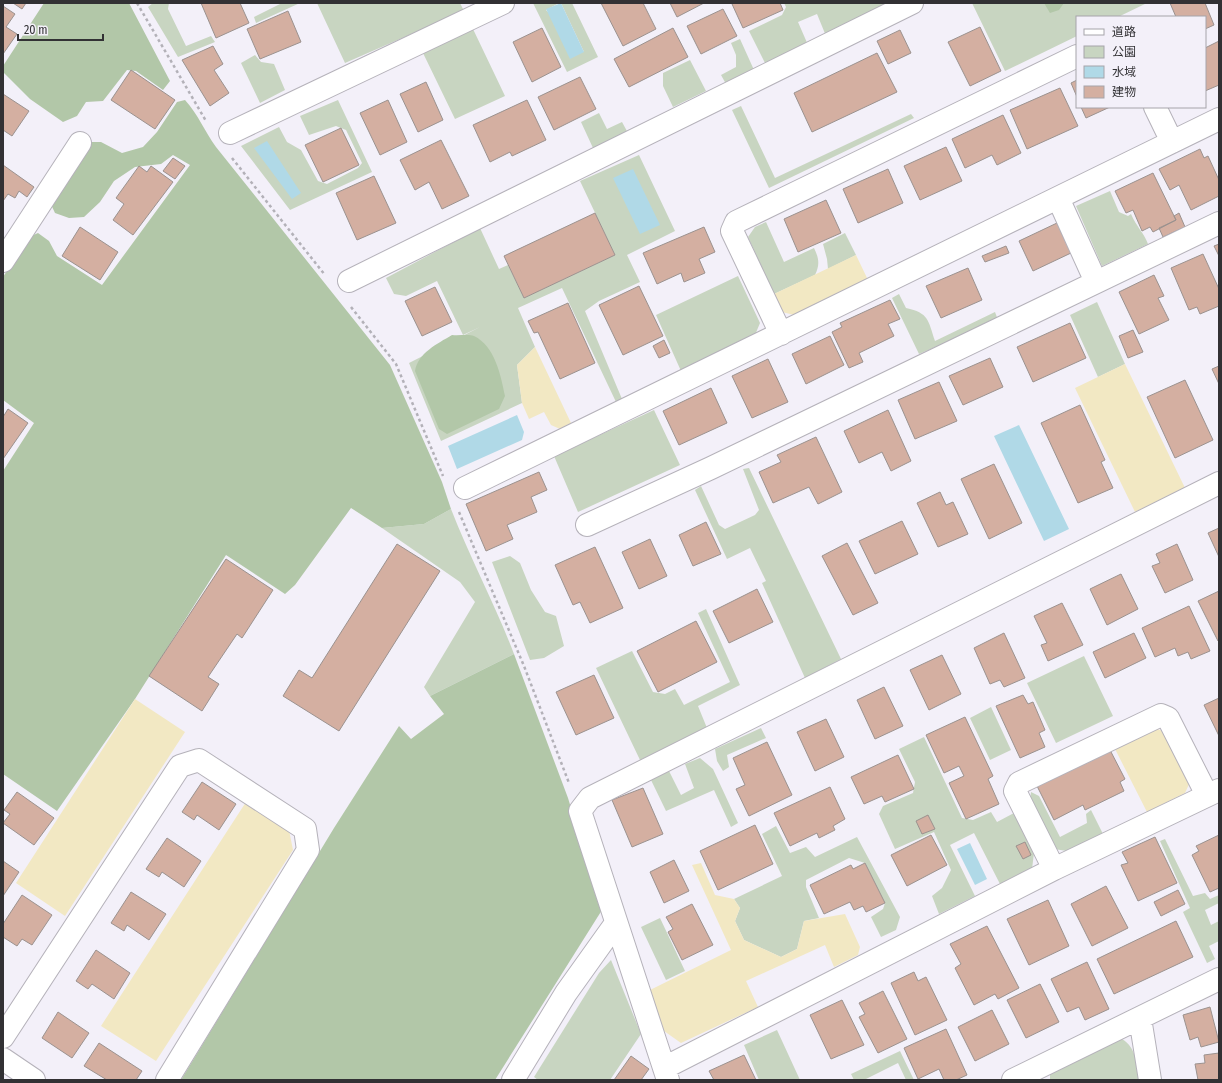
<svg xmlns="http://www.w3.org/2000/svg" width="1222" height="1083" font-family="'Fira Sans Condensed','Noto Sans JP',sans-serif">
<rect width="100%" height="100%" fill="#f3f0f9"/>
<!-- green -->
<path fill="#c8d5c1" d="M153 3H169L168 9 186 46 211 36 215 42 178 57 148 7Z
M282 3H300L256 23 254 17Z
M317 3H460L464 11 345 63Z
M533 3H559L546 10 584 52 561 3H572L598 57 567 72Z
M784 3H893L826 36 817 14 798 22 808 45 766 65 749 31 782 15 786 7Z
M972 3H1147L1118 17H1077V36L1005 71Z
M473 29 505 96 455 119 423 53Z
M740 39 754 70 726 84 721 75 736 67V55L731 43Z
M255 55 261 62 274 64 285 90 260 103 241 63Z
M690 60 706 91 673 107 663 86V73Z
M338 100 372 172 290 210 241 146 279 127 287 142 301 150 318 181 327 184 358 168 362 163 346 130 336 126 309 135 300 116Z
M741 106 775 178 911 114 914 118 769 188 732 110Z
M599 113 607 129 622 122 628 133 593 148 581 122Z
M639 155 675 231 627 255 640 282 599 301 585 311 622 399 616 402 562 288 518 308 535 347 517 365 522 403 441 441 409 363 480 327 463 335 437 281 406 296 394 294 386 278 480 228 499 269 508 265 524 298 615 255 580 181Z
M1110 191 1119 212 1128 216 1131 214C1136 226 1144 233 1148 244L1102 266 1076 206Z
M766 222 784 262 814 248C819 258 820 265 815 275L774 294 748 237 755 227Z
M845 233 856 255 828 269 827 259 823 244Z
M738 276 760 323 755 335 681 371 656 315Z
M899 294 906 308C929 313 928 320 935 341L995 312 998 320 919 354 892 298Z
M1097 302 1125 364 1098 377 1070 315Z
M654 410 680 465 578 512 554 456Z
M749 468 841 659 805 678 762 583 766 581 750 548 727 559 695 490 701 486 719 525 725 529 755 515 759 510 743 469Z
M451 509C470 558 495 604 514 654L430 696 424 687 475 602 460 582 382 528 424 524Z
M510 556 520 563 531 590 545 612 556 616 564 646 544 658 530 660 492 562Z
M706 609 740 685 698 706 707 728 640 760 596 668 632 651 653 692 665 694 675 689 684 705 730 682 698 613Z
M1084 656 1113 716 1056 743 1027 683Z
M991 707 1011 750 990 760 970 718Z
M761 728 766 738 727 755 729 767 723 771 717 761 715 749Z
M924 737 962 818 973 820 991 812 997 822 1014 813 1034 853 1032 869 1000 884 974 833 950 845 975 896 939 914 932 896 942 888 951 870 934 832 895 849 879 814 883 806 913 793 915 782 899 749Z
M700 758 713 769 738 823 731 827 714 790 666 811 651 780 669 771 681 795 694 788 685 764Z
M1031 792 1039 796 1060 837 1087 823 1086 814 1091 810 1103 834 1067 851 1054 849 1030 802Z
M776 826 790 853 806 847 815 857 857 837 900 917 896 930 881 937 871 917 883 909 885 903 865 863 849 858 806 880V887L819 918 804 921 797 949 781 957 744 940 735 921 740 908 734 899 782 876 762 834Z
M1165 839 1193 896 1205 893 1210 899 1219 895V903L1205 910 1211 925 1219 921V941L1209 946 1215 959 1207 963 1183 912 1190 908 1160 841Z
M660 918 685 971 666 980 641 927Z
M611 960 641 1034 610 1080H538L534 1077 599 973Z
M777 1030 800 1080H759L744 1045Z
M1122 1039C1137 1048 1136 1064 1139 1080H1050V1074L1113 1040Z
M900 1051 914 1080H906L898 1063 864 1080H854L851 1074Z"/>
<!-- forest -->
<path fill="#b2c7a8" d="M44 3H129L170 81 163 90 136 71 127 70 103 101 86 102 77 116 63 122 30 99 3 72V66Z
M1044 3H1064L1059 10 1050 13Z
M185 100C198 114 205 132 216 147L390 365 442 482 451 509 424 524 382 528 351 508 295 585 285 594 226 555 135 699 57 811 3 774V471L34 423 3 400V277L29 237 38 233 49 241 57 256 102 285 190 165 173 155 161 164 135 167 114 181 100 202 84 217 69 218 55 213 48 198 90 142H101L122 153 143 147 157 132 177 102Z
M452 335C458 336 469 334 474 336 495 346 501 376 505 396L499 409 447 434 439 429 415 371C418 353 437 344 452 335Z
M514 654 568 798 602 910 495 1080H181L334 828 399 726 411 739 444 714 430 696Z"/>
<!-- sand -->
<path fill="#f2e8c3" d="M856 255 868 280 794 315 782 312 774 294Z
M535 347 571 423 560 429 551 425 544 412 529 419 522 403 517 365Z
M1125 364 1185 488 1135 512 1075 388Z
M135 699 185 732 65 916 16 883Z
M1152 727 1168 733 1191 780 1185 793 1147 812 1114 747Z
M246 802 289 830 293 850 156 1061 101 1026Z
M701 863 715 895 734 899 740 908 735 921 744 940 781 957 797 949 804 921 845 914 860 947 858 955 834 967 825 945 746 981 758 1007 681 1043 664 1031 650 990 731 950 692 865Z"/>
<!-- water -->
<path fill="#b0d9e7" d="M561 3 584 52 570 59 546 9Z
M267 141 301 193 292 199 254 148Z
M633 169 660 225 640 234 613 178Z
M517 415 524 432 522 440 457 469 448 446Z
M1019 425 1069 529 1044 541 994 436Z
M970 843 987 879 975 885 957 849Z"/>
<!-- building -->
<path fill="#d4afa1" stroke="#9b928f" d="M13 3H26L22 9Z
M201 3H240L249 23 216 38Z
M601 3H643L656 29 623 46Z
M670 3H704L677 17Z
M735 3H780L783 10 743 28 732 4Z
M1170 3H1205L1214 25 1205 29V17H1176Z
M3 6 15 14 6 27 17 34 3 54Z
M723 9 737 36 701 54 687 26Z
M288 11 301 42 260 59 247 29Z
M980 27 1001 71 970 86 948 42Z
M542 28 561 67 532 82 513 42Z
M673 28 688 57 629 87 614 59Z
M900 30 911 53 888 64 877 41Z
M1219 41V85L1205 91V48Z
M213 46 223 64 214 70 229 93 210 106 182 60Z
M877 53 897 92 812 132 794 93Z
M131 70 175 100 155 129 111 100Z
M580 77 596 109 554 130 538 97Z
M1077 80V97L1071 83Z
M426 82 443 120 418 132 400 94Z
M1060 88 1078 126 1027 149 1010 110Z
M3 94 29 111 12 136 3 130Z
M388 100 407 142 380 155 360 113Z
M527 100 546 140 512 156 510 152 490 162 473 125Z
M1081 107H1110L1086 118Z
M1003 115 1021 153 997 165 992 155 965 168 952 139Z
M341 128 359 165 323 182 305 145Z
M441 140 469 196 442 209 429 182 415 190 400 160Z
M946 147 962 181 920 200 904 166Z
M1200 149 1204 158 1208 156 1219 180V196L1191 210 1179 185 1170 190 1159 169Z
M173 158 185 166 175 179 163 171Z
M3 165 34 187 27 197 19 191 15 198 8 194 3 201Z
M139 166 147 172 151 166 173 182 133 235 113 220 124 204 116 198Z
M888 169 903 203 858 223 843 189Z
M1153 173 1176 220 1153 232 1150 227 1142 231 1133 210 1126 213 1115 191Z
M374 176 396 223 357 240 336 193Z
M826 200 841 233 798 252 784 219Z
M595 213 615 255 524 298 504 256Z
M1179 213 1185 227 1163 237 1159 228 1176 220 1174 216Z
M1057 223 1071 253 1033 271 1019 241Z
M80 227 118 252 100 280 62 256Z
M704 227 715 252 699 259 705 273 684 282 681 273 657 284 643 253Z
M1219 244V256L1214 246Z
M1006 246 1009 253 985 262 982 256Z
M1203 254 1219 289V306L1200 314 1197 307 1189 310 1171 268Z
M968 268 982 300 941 318 926 286Z
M1154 275 1164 296 1158 298 1169 320 1139 334 1119 292Z
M639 286 663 336 623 355 599 305Z
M435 287 452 322 422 336 405 301Z
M890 300 900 319 888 324 894 336 859 353 863 362 849 368 832 332 842 327 840 323Z
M568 303 595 363 560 379 538 332 534 333 528 321Z
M1070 323 1086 358 1033 382 1017 347Z
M1133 330 1143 352 1128 358 1119 336Z
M830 336 844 365 806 384 792 354Z
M664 340 670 353 659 358 653 346Z
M990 358 1003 387 963 405 949 376Z
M768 359 788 402 752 418 732 376Z
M1219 366V384L1212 369Z
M1185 380 1213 440 1175 458 1147 397Z
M939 382 957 421 915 439 898 400Z
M711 388 727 423 679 445 663 411Z
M1080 405 1105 460 1101 462 1113 488 1078 503 1041 423Z
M8 409 28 423 3 459V417Z
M888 410 911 461 891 471 882 452 859 463 844 431Z
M816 437 842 492 818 504 809 487 773 503 759 472 781 462 777 455Z
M994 464 1022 523 989 539 961 479Z
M539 472 547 490 531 497 537 512 507 525 513 539 486 551 466 504Z
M940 492 946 505 953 502 968 534 938 547 917 503Z
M902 521 918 554 875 574 859 541Z
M706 522 721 554 693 566 679 535Z
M1219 528V557L1208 533Z
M650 539 667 576 639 589 622 552Z
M847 543 878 603 853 615 822 556Z
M397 544 440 571 339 731 283 696 299 670 312 678Z
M1177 544 1193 580 1165 593 1152 566 1160 563 1156 554Z
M595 547 623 608 590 623 580 602 573 605 555 565Z
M226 559 273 590 242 638 237 634 208 677 219 684 202 711 149 676Z
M1121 574 1138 609 1107 625 1090 589Z
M757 589 773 622 729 643 713 611Z
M1219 591V641H1218L1198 601Z
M1062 603 1083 645 1048 661 1041 645 1047 643 1034 616Z
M1189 606 1210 651 1191 659 1188 652 1178 656 1175 648 1155 657 1142 628Z
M696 621 717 662 658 692 637 651Z
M1004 633 1025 678 1004 687 1000 680 990 684 974 648Z
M1134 633 1146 658 1105 678 1093 652Z
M942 655 961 694 929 710 910 670Z
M594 675 614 718 576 735 556 692Z
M884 687 903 726 875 739 857 700Z
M1023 695 1028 704 1033 702 1045 730 1039 733 1045 747 1020 758 996 706Z
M1219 698V736L1204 705Z
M965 717 993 776 988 779 999 804 966 819 949 783 964 776 959 766 944 773 926 735Z
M826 719 844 757 815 771 797 732Z
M767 742 792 795 749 816 736 789 745 785 733 758Z
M1110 750 1125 779 1120 782 1124 791 1085 810 1083 805 1054 820 1037 786Z
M898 755 914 789 885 802 882 796 864 804 851 777Z
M202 782 236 804 219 830 197 815 194 820 182 812Z
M830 787 845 819 833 826 835 830 819 838 817 833 790 846 774 813Z
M643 788 663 834 632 847 612 800Z
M17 792 54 818 34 845 3 823 10 814 4 810Z
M928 815 935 829 922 834 916 821Z
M755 825 773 864 718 890 700 851Z
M931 835 947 865 907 886 891 855Z
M1219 835V888L1210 892 1192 855 1199 851 1196 846Z
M1155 837 1177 883 1138 901 1121 865 1128 863 1122 852Z
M167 838 201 861 184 887 162 872 159 877 146 869Z
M1025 842 1031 855 1023 859 1016 846Z
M674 860 689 891 664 903 650 872Z
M3 861 19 872 3 896Z
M865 863 885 903 866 912 863 906 854 910 850 902 824 914 810 885 851 865 853 869Z
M1106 886 1128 928 1092 946 1071 904Z
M1178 890 1185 904 1161 916 1154 902Z
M131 892 166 914 149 940 127 925 124 931 111 923Z
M22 895 52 915 32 945 22 939 17 946 3 937V924Z
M1048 900 1069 946 1029 965 1007 919Z
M692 904 713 945 682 960 668 932 673 929 666 917Z
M1176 921 1193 957 1114 994 1097 959Z
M987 926 1019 988 998 999 995 994 974 1005 955 968 961 964 950 944Z
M96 950 130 973 114 999 92 984 88 989 76 981Z
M1087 962 1109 1009 1085 1020 1079 1007 1067 1012 1051 979Z
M914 972 918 981 926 977 947 1020 915 1035 891 983Z
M1040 984 1059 1022 1026 1038 1007 1000Z
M883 991 907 1039 878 1053 859 1017 865 1014 859 1003Z
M842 1000 864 1045 831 1059 810 1015Z
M1210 1007 1219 1042 1201 1047 1198 1037 1190 1040 1183 1015Z
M992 1010 1009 1044 975 1061 958 1027Z
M58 1012 89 1033 72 1058 42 1038Z
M946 1029 967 1075 956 1080H944L939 1069 918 1079 904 1048Z
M99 1043 142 1071 136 1080H107L84 1066Z
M1219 1053V1080H1198L1195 1064 1205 1063 1204 1055Z
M744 1055 756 1080H714L709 1071Z
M631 1056 649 1069 641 1080H614Z"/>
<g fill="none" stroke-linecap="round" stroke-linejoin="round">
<!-- street casing -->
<g stroke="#b5b2ba" stroke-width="24">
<path id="street" d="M1155 107 1172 142
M230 133 503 3
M1058 198 1096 282
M3 261 80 143
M349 281 912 3
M781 334 732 231 736 222 1077 56
M465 488 1219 119
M587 525 711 468 1219 223
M1054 869 1015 791 1019 783 1161 715 1168 718 1207 795
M1140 1018 1150 1080
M3 1037 180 766 199 760 305 829 308 850 167 1080
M3 1059 34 1080
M664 1068 1054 869 1219 790
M513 1080 566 993 616 923
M668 1080 580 811 590 798 1219 483
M1013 1080 1219 979"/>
</g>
<!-- path -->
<path stroke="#b3b1b8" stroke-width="2.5" stroke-dasharray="3 3" stroke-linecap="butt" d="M137 3 206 121
M232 158 325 275
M351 307 396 364 443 476
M459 512 524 666 569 783"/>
<!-- street -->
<use href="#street" stroke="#fff" stroke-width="22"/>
</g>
<!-- border -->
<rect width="1222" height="1083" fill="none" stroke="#323134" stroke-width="8"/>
<!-- legend -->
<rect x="1076" y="16" width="130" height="92" fill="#f3f0f9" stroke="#a6a4aa"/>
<rect x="1084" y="29" width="20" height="6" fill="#ffffff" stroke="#a6a4aa"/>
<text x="1112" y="36" font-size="12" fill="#323134">道路</text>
<rect x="1084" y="46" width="20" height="12" fill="#c8d5c1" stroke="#a6a4aa"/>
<text x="1112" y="56" font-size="12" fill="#323134">公園</text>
<rect x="1084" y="66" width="20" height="12" fill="#b0d9e7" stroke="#a6a4aa"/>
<text x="1112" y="76" font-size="12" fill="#323134">水域</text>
<rect x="1084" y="86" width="20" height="12" fill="#d4afa1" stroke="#a6a4aa"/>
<text x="1112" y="96" font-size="12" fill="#323134">建物</text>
<!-- scale -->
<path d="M18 34v6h85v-6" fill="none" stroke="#323134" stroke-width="2"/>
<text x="24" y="34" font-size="12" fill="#323134" stroke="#f3f0f9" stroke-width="3" paint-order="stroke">20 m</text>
</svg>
